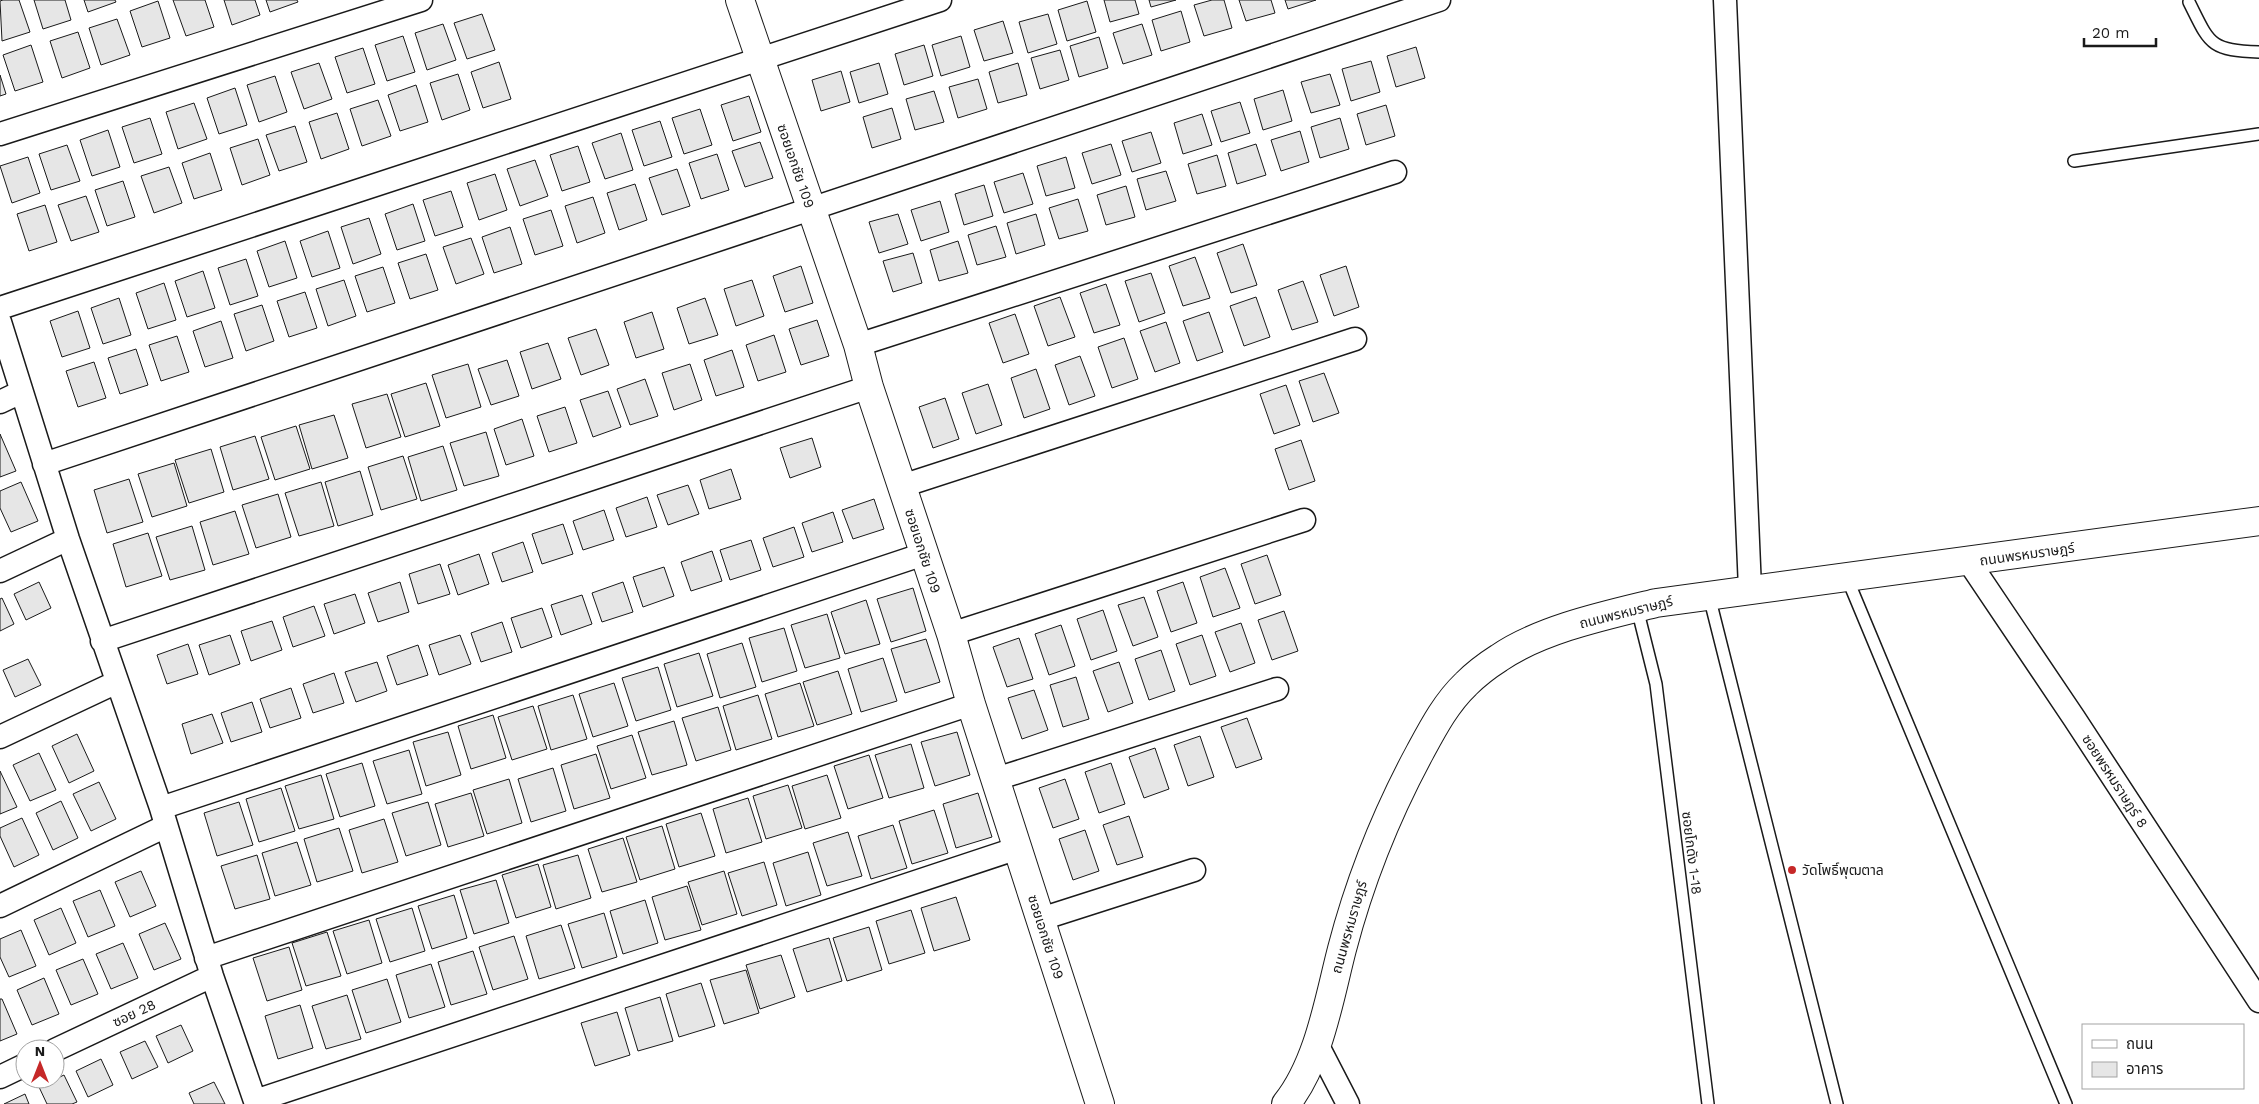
<svg xmlns="http://www.w3.org/2000/svg" width="2259" height="1104" font-family="'Work Sans','Noto Sans Thai',sans-serif">
<rect width="100%" height="100%" fill="#fff"/>
<!-- building -->
<path fill="#e6e6e6" stroke="#1a1a1a" d="M3 0H19L30 32 2 41 0 1Z
M34 0H65L71 20 43 29Z
M84 0H115L116 2 88 12Z
M173 0H205L214 27 186 36Z
M224 0H255L260 15 232 25Z
M266 0H297L298 2 270 12Z
M1104 0H1135L1139 14 1110 22Z
M1149 0H1176L1151 7Z
M1212 0H1224L1232 28 1204 36 1194 5Z
M1239 0H1271L1275 13 1246 21Z
M1285 0H1316L1288 9Z
M158 1 170 38 142 47 130 11Z
M1087 1 1096 32 1067 41 1058 10Z
M1181 11 1190 42 1161 51 1152 20Z
M482 14 495 50 467 59 454 23Z
M1048 14 1057 44 1028 53 1019 22Z
M117 19 130 55 101 65 89 28Z
M1003 21 1013 53 984 61 974 30Z
M443 24 456 60 427 70 415 33Z
M1142 24 1152 55 1123 64 1113 33Z
M78 32 90 68 62 78 50 41Z
M403 36 415 72 387 81 375 45Z
M961 36 970 67 941 76 932 45Z
M1099 37 1108 68 1079 77 1070 46Z
M31 45 43 82 15 91 3 55Z
M924 45 933 76 904 85 895 54Z
M1416 47 1425 78 1396 87 1387 56Z
M363 48 375 84 347 93 335 57Z
M1060 50 1069 80 1040 89 1031 58Z
M1371 61 1380 92 1351 101 1342 69Z
M499 62 511 99 483 108 471 72Z
M319 63 332 99 304 109 291 72Z
M879 63 888 94 859 103 850 72Z
M1018 63 1027 95 998 103 989 72Z
M841 71 850 102 821 111 812 80Z
M458 74 470 110 442 120 430 83Z
M1330 74 1340 105 1311 113 1301 82Z
M0 75 6 94 0 96Z
M275 76 287 112 259 122 247 85Z
M978 79 987 109 958 118 949 87Z
M416 85 428 122 400 131 388 95Z
M235 88 247 125 219 134 207 98Z
M1283 90 1292 121 1263 130 1254 99Z
M934 91 944 122 915 130 906 99Z
M749 96 761 132 733 141 721 105Z
M378 100 391 136 362 146 350 109Z
M1240 102 1250 133 1221 142 1211 111Z
M194 103 207 139 178 149 166 112Z
M1386 105 1395 136 1366 145 1357 114Z
M892 108 901 139 872 148 863 117Z
M700 109 712 145 684 154 672 118Z
M337 113 349 149 321 159 309 122Z
M1202 114 1212 145 1183 154 1174 123Z
M150 118 162 154 134 163 122 127Z
M1340 118 1349 149 1320 158 1311 127Z
M660 121 672 157 644 166 632 130Z
M295 126 307 162 279 171 266 135Z
M108 130 120 167 92 176 80 140Z
M1300 131 1309 162 1281 171 1271 140Z
M1151 132 1161 163 1132 172 1122 141Z
M621 133 633 170 605 179 592 143Z
M258 139 270 175 242 185 230 148Z
M760 142 773 178 745 187 732 151Z
M1111 144 1121 175 1092 184 1082 153Z
M1256 144 1266 175 1237 184 1228 153Z
M67 145 80 181 51 190 39 154Z
M578 146 590 182 562 191 550 155Z
M210 153 222 190 194 199 182 163Z
M717 154 729 190 701 199 689 163Z
M1217 155 1226 186 1197 194 1188 164Z
M28 157 40 193 12 203 0 166Z
M1066 157 1075 188 1046 196 1037 166Z
M535 160 548 196 520 206 507 169Z
M169 167 182 203 154 213 141 176Z
M677 169 690 206 662 215 649 178Z
M1166 171 1176 201 1146 210 1137 179Z
M1023 173 1033 204 1004 213 994 182Z
M495 174 507 210 479 220 467 183Z
M123 181 135 217 107 226 95 190Z
M635 184 647 220 619 230 607 193Z
M984 185 993 216 964 225 955 194Z
M1126 186 1135 217 1106 225 1097 195Z
M451 191 463 227 435 236 423 200Z
M86 196 99 232 71 241 58 205Z
M593 197 605 233 577 243 565 206Z
M1078 199 1088 231 1059 239 1049 208Z
M940 201 949 232 921 241 911 210Z
M413 204 425 241 397 250 385 214Z
M45 205 57 242 29 251 17 214Z
M551 210 563 246 535 255 523 219Z
M898 214 908 244 879 253 869 222Z
M1036 214 1045 245 1016 254 1007 223Z
M369 218 381 254 353 264 341 227Z
M996 226 1006 257 977 265 968 235Z
M510 227 522 264 494 273 482 237Z
M328 231 340 268 312 277 300 241Z
M471 238 484 274 456 284 443 247Z
M285 241 297 278 269 287 257 251Z
M958 241 968 273 939 281 930 250Z
M1243 244 1257 285 1231 293 1217 253Z
M913 253 922 283 893 292 883 261Z
M426 254 438 290 410 299 398 263Z
M1195 257 1210 298 1183 306 1169 266Z
M246 259 258 296 230 305 218 268Z
M801 266 813 303 785 312 773 276Z
M1346 266 1359 307 1334 316 1320 275Z
M383 267 395 303 367 312 355 276Z
M203 271 215 308 187 317 175 281Z
M1151 273 1165 313 1139 322 1125 281Z
M344 280 356 316 328 326 316 289Z
M752 280 764 316 736 326 724 289Z
M1303 281 1318 322 1292 330 1278 290Z
M164 283 176 320 148 329 136 293Z
M1106 284 1120 325 1094 333 1080 293Z
M305 292 317 328 289 337 277 301Z
M1060 297 1075 337 1048 346 1034 306Z
M1256 297 1270 337 1244 346 1230 306Z
M119 298 131 335 103 344 91 308Z
M705 298 718 335 689 344 677 308Z
M262 305 274 341 246 351 234 314Z
M78 311 90 348 62 357 50 321Z
M652 312 664 349 636 358 624 322Z
M1209 312 1223 352 1197 361 1183 321Z
M1015 314 1029 354 1003 363 989 323Z
M817 320 829 356 801 365 789 329Z
M221 321 233 358 205 367 193 331Z
M1166 322 1180 363 1155 372 1140 331Z
M596 329 609 365 581 375 568 338Z
M774 335 786 372 758 381 746 345Z
M177 336 189 372 161 381 149 345Z
M1124 338 1138 379 1112 388 1098 347Z
M548 343 561 379 532 389 520 352Z
M136 349 148 385 120 394 108 358Z
M732 350 744 387 716 396 704 360Z
M1080 356 1095 396 1069 405 1055 365Z
M507 360 519 396 491 405 478 369Z
M94 362 106 398 78 407 66 371Z
M468 364 481 407 446 418 432 375Z
M690 364 702 400 674 410 662 373Z
M1036 369 1050 409 1024 418 1011 378Z
M1324 373 1339 413 1313 422 1299 381Z
M645 379 658 416 630 425 617 389Z
M426 383 440 426 405 437 391 394Z
M988 384 1002 425 976 434 962 393Z
M1286 385 1300 425 1274 434 1260 394Z
M608 391 621 427 593 437 580 400Z
M387 394 401 437 366 448 352 404Z
M945 398 959 439 933 448 919 407Z
M565 407 577 443 549 452 537 416Z
M334 415 348 458 312 469 299 425Z
M522 419 534 456 506 465 494 429Z
M296 426 310 469 275 480 261 437Z
M486 432 499 476 464 486 450 443Z
M0 434 16 471 0 477Z
M255 436 269 479 233 490 220 447Z
M812 438 821 467 790 478 780 448Z
M1301 440 1315 481 1289 490 1275 449Z
M443 446 457 490 421 501 408 457Z
M211 449 224 492 189 503 175 460Z
M403 456 417 499 381 510 368 467Z
M174 463 187 506 152 517 138 474Z
M731 469 741 499 709 509 700 480Z
M360 471 373 515 338 526 325 482Z
M129 479 143 522 107 533 94 490Z
M21 482 38 521 11 532 0 508V491Z
M321 482 334 526 299 536 285 493Z
M688 485 699 514 668 525 657 495Z
M278 494 291 537 256 548 242 505Z
M647 497 657 527 626 537 616 508Z
M874 499 884 529 853 539 842 510Z
M604 510 614 540 583 550 573 521Z
M235 511 249 554 213 565 200 522Z
M833 512 843 542 812 552 802 523Z
M563 524 573 554 542 564 532 534Z
M192 526 205 570 170 580 156 537Z
M794 527 804 557 773 567 763 538Z
M148 533 162 576 126 587 113 544Z
M751 540 761 570 730 580 720 550Z
M523 542 533 572 502 582 492 553Z
M712 551 722 581 691 591 681 562Z
M479 554 489 584 458 595 448 565Z
M1267 555 1281 595 1255 604 1241 564Z
M440 564 450 594 418 604 409 574Z
M664 567 674 596 643 607 633 577Z
M1225 568 1240 608 1213 617 1200 577Z
M39 582 51 608 26 620 14 594Z
M400 582 409 612 378 622 368 593Z
M623 582 633 612 602 622 592 593Z
M1183 582 1197 623 1171 632 1157 591Z
M913 588 926 631 891 642 877 599Z
M355 594 365 623 334 634 324 604Z
M582 595 592 624 561 635 551 605Z
M1144 597 1158 637 1133 646 1118 605Z
M2 598 14 624 0 631V599Z
M866 600 880 644 845 654 831 612Z
M314 606 325 636 293 647 283 617Z
M542 608 552 637 521 648 511 618Z
M1103 610 1117 651 1091 660 1077 619Z
M1284 611 1298 651 1272 660 1258 620Z
M827 614 840 658 805 668 791 625Z
M272 621 282 650 251 661 241 631Z
M502 622 512 652 481 662 471 633Z
M1241 623 1255 663 1230 672 1215 632Z
M1061 625 1075 666 1049 675 1035 634Z
M784 628 797 671 762 682 749 638Z
M230 635 240 664 209 675 199 645Z
M460 635 471 664 439 675 429 645Z
M1202 635 1216 676 1190 685 1176 644Z
M1019 638 1033 679 1007 687 993 647Z
M926 639 940 682 905 693 891 649Z
M742 643 756 687 720 698 707 654Z
M188 644 198 674 167 684 157 655Z
M418 645 428 675 397 685 387 656Z
M1161 650 1175 691 1149 700 1135 659Z
M699 653 713 696 677 707 664 664Z
M883 658 897 701 861 712 848 669Z
M28 659 41 685 15 697 3 670Z
M377 662 387 691 356 702 345 672Z
M1119 662 1133 703 1108 712 1093 671Z
M658 667 671 710 636 721 622 678Z
M838 671 852 714 817 725 803 682Z
M334 673 344 703 313 713 303 684Z
M1076 677 1089 719 1063 727 1050 685Z
M614 683 628 726 593 737 579 694Z
M800 683 814 726 778 737 765 694Z
M291 688 301 718 270 728 260 699Z
M1034 690 1048 730 1022 739 1008 698Z
M573 695 587 739 551 750 538 706Z
M758 695 772 739 736 750 723 706Z
M252 702 262 732 231 742 221 713Z
M533 706 547 749 512 760 498 717Z
M718 707 731 750 696 761 682 718Z
M212 714 223 743 191 754 182 724Z
M493 715 506 758 471 769 458 726Z
M1247 718 1262 759 1236 768 1221 727Z
M674 721 687 765 652 775 638 732Z
M448 732 461 775 426 786 413 742Z
M957 732 970 775 935 786 921 742Z
M77 734 94 771 69 783 52 746Z
M632 735 646 778 611 789 597 746Z
M1200 736 1214 777 1188 786 1174 745Z
M911 744 924 788 889 798 875 755Z
M1155 748 1169 789 1144 798 1129 757Z
M409 750 422 794 387 804 373 761Z
M39 753 56 790 30 801 13 765Z
M596 754 610 798 574 809 561 765Z
M869 755 883 798 848 809 834 766Z
M362 763 375 806 340 817 326 774Z
M1111 763 1125 804 1099 813 1085 772Z
M553 768 566 811 531 822 518 779Z
M0 771 17 807 0 814Z
M321 775 334 819 299 829 285 786Z
M827 775 841 818 805 829 792 786Z
M509 779 522 823 487 834 473 790Z
M1065 779 1079 819 1053 828 1039 788Z
M99 782 116 819 91 831 73 794Z
M788 785 802 828 766 839 753 796Z
M281 788 295 831 259 842 246 799Z
M471 793 484 836 448 847 435 804Z
M978 793 992 837 956 848 943 804Z
M748 798 762 842 726 853 713 809Z
M61 801 78 838 53 850 36 813Z
M239 802 253 845 217 856 204 813Z
M428 802 441 845 406 856 392 813Z
M934 810 948 853 912 864 899 821Z
M701 813 715 856 679 867 666 824Z
M1129 816 1143 857 1117 865 1103 825Z
M22 818 39 855 14 867 0 836V828Z
M384 819 398 862 362 873 349 830Z
M893 825 907 868 871 879 858 836Z
M662 826 675 869 640 880 626 837Z
M339 828 353 871 317 882 304 839Z
M1085 830 1099 871 1073 880 1059 839Z
M848 832 862 876 827 886 813 843Z
M623 838 637 882 602 892 588 849Z
M297 842 311 885 275 896 262 853Z
M808 852 821 895 786 906 773 863Z
M257 855 270 899 235 909 221 866Z
M578 855 591 898 556 909 543 865Z
M764 862 777 905 742 916 728 873Z
M538 864 551 907 516 918 502 875Z
M141 871 156 906 130 917 115 882Z
M724 871 737 914 702 925 688 882Z
M496 880 509 923 474 934 460 890Z
M687 886 701 930 665 940 652 897Z
M100 890 115 926 88 937 73 901Z
M454 895 467 938 432 949 418 906Z
M956 897 970 940 934 951 921 908Z
M645 900 658 943 623 954 610 911Z
M61 908 76 943 49 955 34 920Z
M412 908 425 951 390 962 376 919Z
M911 910 925 953 889 964 876 921Z
M604 913 617 957 582 968 568 924Z
M369 920 382 963 347 974 333 931Z
M165 923 181 959 154 970 139 934Z
M561 925 575 968 539 979 526 936Z
M869 927 882 970 847 981 833 938Z
M21 930 36 966 9 977 0 957V939Z
M327 932 341 976 306 986 292 943Z
M514 936 528 979 493 990 479 947Z
M829 938 842 981 807 992 793 949Z
M123 943 138 978 111 989 96 954Z
M289 947 302 990 267 1001 253 958Z
M473 951 487 994 451 1005 438 962Z
M781 955 795 997 760 1009 746 965Z
M83 959 98 994 71 1005 56 970Z
M431 964 445 1007 409 1018 396 975Z
M746 970 759 1013 724 1024 710 980Z
M44 978 59 1014 32 1025 17 990Z
M387 979 401 1022 366 1033 352 990Z
M701 983 715 1026 679 1037 666 994Z
M347 995 361 1039 326 1049 312 1006Z
M660 997 673 1041 638 1051 625 1008Z
M0 999H2L17 1034 0 1041Z
M300 1005 313 1048 278 1059 265 1016Z
M617 1012 630 1055 595 1066 581 1023Z
M181 1025 193 1051 168 1063 156 1036Z
M145 1041 158 1067 132 1079 120 1052Z
M101 1059 113 1085 88 1097 76 1071Z
M64 1075 77 1102 72 1104H47L39 1087Z
M214 1082 225 1104H194L189 1093Z
M25 1094 29 1104H4Z"/>
<g fill="none" stroke-linecap="round" stroke-linejoin="round">
<!-- lane casing -->
<g stroke="#1a1a1a" stroke-width="14">
<path id="lane" d="M2189 2C2210 44 2209 50 2259 52
M2074 161 2259 134
M1847 578 2066 1104
M1709 596 1837 1104
M1637 608 1656 684 1708 1104"/>
</g>
<!-- street casing -->
<g stroke="#1a1a1a" stroke-width="25">
<path id="street" d="M1725 0 1750 589
M0 134 421 0
M0 308 940 0
M0 322 68 539 161 808 212 976 256 1104
M858 345 1395 172
M0 402 21 392
M44 464 1439 0
M902 486 1355 339
M1969 562 2074 718 2259 1001
M0 571 68 539
M951 634 1304 520
M102 641 869 387
M0 737 117 682
M996 779 1277 689
M161 808 924 554
M0 906 166 826
M1041 919 1194 870
M206 958 971 704
M1317 1044 1348 1104
M55 1050 212 976
M0 1077 25 1065
M255 1101 1018 848"/>
</g>
<!-- secondary casing -->
<g stroke="#1a1a1a" stroke-width="30">
<path id="secondary" d="M740 0 858 345 869 387 951 634 971 704 1100 1104
M1286 1104C1319 1063 1329 999 1342 949 1360 880 1386 815 1420 752 1433 728 1446 703 1466 684 1476 674 1488 665 1499 658 1541 629 1607 615 1656 603L2259 521"/>
</g>
<!-- lane -->
<use href="#lane" stroke="#fff" stroke-width="11"/>
<!-- street -->
<use href="#street" stroke="#fff" stroke-width="22"/>
<!-- secondary -->
<use href="#secondary" stroke="#fff" stroke-width="28"/>
</g>
<!-- markers -->
<circle fill="#c62828" stroke="#fff" stroke-width="2" cx="1792" cy="870" r="5"/>
<g text-anchor="middle" stroke-width="4" stroke-linejoin="round" paint-order="stroke">
<!-- street labels -->
<g font-size="14" fill="#1a1a1a" stroke="#fff">
<text transform="translate(796 166) rotate(71)" y="5">ซอยเอกชัย 109</text>
<text transform="translate(923 551) rotate(72)" y="5">ซอยเอกชัย 109</text>
<text transform="translate(2027 554) rotate(-8)" y="5">ถนนพรหมราษฎร์</text>
<text transform="translate(1626 612) rotate(-14)" y="5">ถนนพรหมราษฎร์</text>
<text transform="translate(2115 781) rotate(57)" y="5">ซอยพรหมราษฎร์ 8</text>
<text transform="translate(1692 853) rotate(83)" y="5">ซอยโกดัง 1-18</text>
<text transform="translate(1349 927) rotate(-74)" y="5">ถนนพรหมราษฎร์</text>
<text transform="translate(1046 937) rotate(72)" y="5">ซอยเอกชัย 109</text>
<text transform="translate(134 1013) rotate(-25)" y="5">ซอย 28</text>
</g>
<!-- poi labels -->
<g font-size="14" fill="#1a1a1a" stroke="#fff" text-anchor="start">
<text x="1802" y="875">วัดโพธิ์พุฒตาล</text>
</g>
</g>
<!-- legend -->
<rect x="2082" y="1024" width="162" height="65" fill="#ffffff" stroke="#a3a3a3"/>
<rect x="2092" y="1040" width="25" height="8" fill="#ffffff" stroke="#a3a3a3"/>
<text x="2126" y="1049" font-size="15" fill="#1a1a1a">ถนน</text>
<rect x="2092" y="1062" width="25" height="15" fill="#e6e6e6" stroke="#a3a3a3"/>
<text x="2126" y="1074" font-size="15" fill="#1a1a1a">อาคาร</text>
<!-- north arrow -->
<g transform="translate(40 1064)"><circle r="24" fill="#ffffff" stroke="#a3a3a3"/>
<path d="M0-4L9 19L0 12L-9 19Z" fill="#c62828"/>
<text y="-8" font-size="14" font-weight="bold" text-anchor="middle" fill="#1a1a1a">N</text>
</g>
<!-- scale -->
<path d="M2084 38v8h72v-8" fill="none" stroke="#1a1a1a" stroke-width="2.5"/>
<text x="2092" y="38" font-size="15" fill="#1a1a1a" stroke="#ffffff" stroke-width="4" paint-order="stroke">20 m</text>
</svg>
